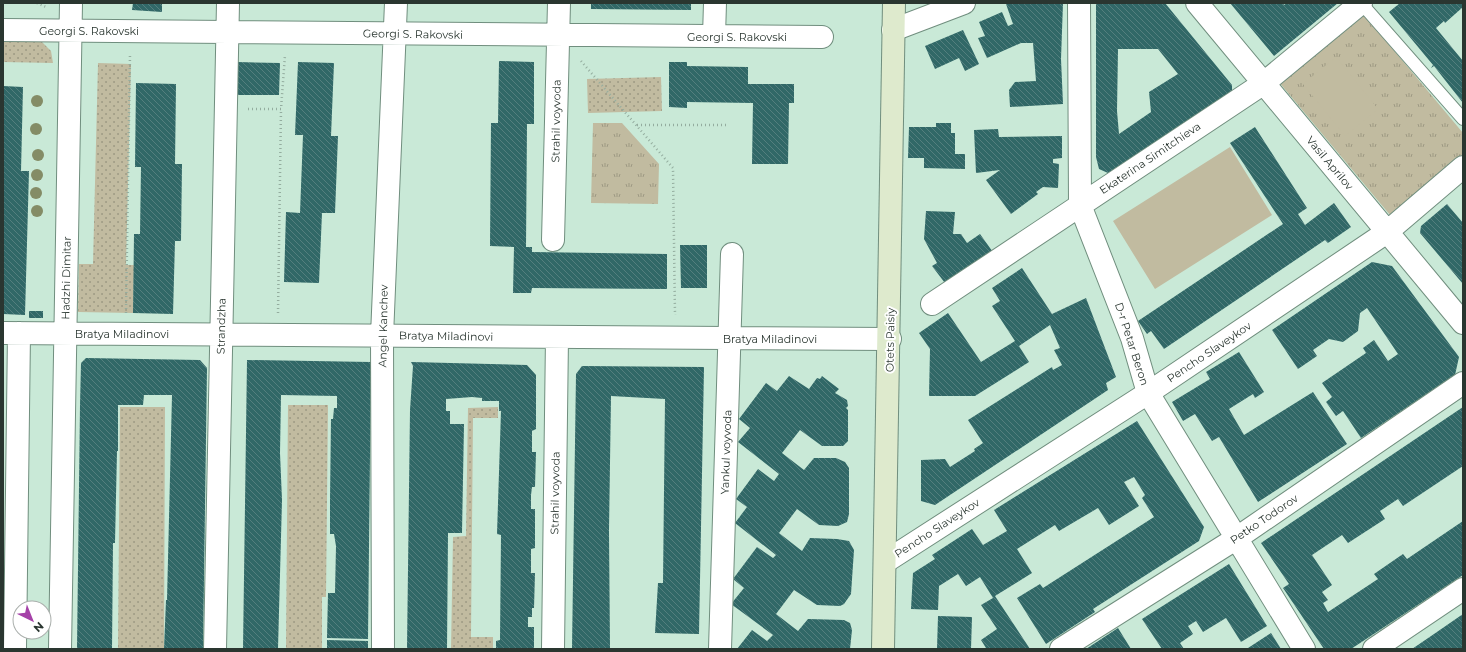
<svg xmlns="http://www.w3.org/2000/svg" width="1466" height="652" font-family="Montserrat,sans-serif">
<defs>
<pattern id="grass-dots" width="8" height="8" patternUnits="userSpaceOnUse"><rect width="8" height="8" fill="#c1bba0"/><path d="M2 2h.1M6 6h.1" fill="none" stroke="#9d9983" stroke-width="1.8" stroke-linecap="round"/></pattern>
<pattern id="park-tufts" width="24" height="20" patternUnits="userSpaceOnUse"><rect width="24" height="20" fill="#c1bba0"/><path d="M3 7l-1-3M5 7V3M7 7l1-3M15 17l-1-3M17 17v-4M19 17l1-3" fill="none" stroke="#9d9983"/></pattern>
<pattern id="building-back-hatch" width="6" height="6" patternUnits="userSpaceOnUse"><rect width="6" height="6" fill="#316867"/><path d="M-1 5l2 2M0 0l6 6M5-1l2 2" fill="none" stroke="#547f7e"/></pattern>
</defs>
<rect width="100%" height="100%" fill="#c9e9d7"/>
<!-- grass -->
<path fill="url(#grass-dots)" d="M3 38H38L51 51 53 63 3 62Z
M98 63 131 64 126 265H134L133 313 78 312 79 264H93Z
M661 77 662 111 588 113 587 79Z
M288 405H328L326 597H322V649H286Z
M120 407H165L164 649H118Z
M498 407V418H473L471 637H493V649H451L453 537 466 536 468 408Z"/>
<!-- park -->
<path fill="url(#park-tufts)" d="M1361 11 1463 133V154L1390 215 1278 81Z
M593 123H622L659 164 658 204 591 203Z"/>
<!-- garden -->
<path fill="#c1bba0" d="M1336 57 1378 109 1345 136 1303 84Z
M1230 147 1272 215 1155 289 1113 221Z"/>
<!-- building -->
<path fill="url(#building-back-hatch)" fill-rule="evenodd" d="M133 3H162V12L132 10Z
M591 3H691V10L591 9Z
M1008 3H1063L1061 59 1063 104 1010 107 1009 90 1015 82 1036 81 1033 43H1021L987 58 978 38 985 36 979 22 1002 12 1008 26 1013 24 1006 4Z
M1096 3H1165L1232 85V92L1108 173 1099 169 1096 157ZM1118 49H1158L1178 74 1149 92 1151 112 1119 134 1117 111Z
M1230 3H1283L1284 5 1287 3H1338L1274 56Z
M1400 3H1463V7L1445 23 1444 21 1436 28 1463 61V103L1434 66 1431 68 1433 65 1389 12Z
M963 30 979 64 965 71 959 58 935 69 925 46Z
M499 61 534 62V124H527L526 247H532V252L667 254V289L532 288 531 293H513L514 247 490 246 491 123H498Z
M237 62 280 63 279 95H236Z
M298 62 334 63 331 136H338L335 213H322L319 283 284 282 286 212 300 213 303 135H295Z
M669 62H687V66L748 67V84H794V103H789L788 164H752L753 103 687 102V108L669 107Z
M136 83 176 84 175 164H182L181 241H175L173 314 133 313 134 234H140L141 167H135Z
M3 86 23 87 21 171H29L25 315 3 314Z
M936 123H951V133H955V154H965V169L924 168V158H908L909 127H936Z
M1255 127 1307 208 1298 214 1305 225 1334 203 1351 227 1328 243 1325 240 1164 349 1151 331 1147 334 1138 321 1283 224 1230 143Z
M998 129 999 137 1062 136V158L1053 159V163L1059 164 1058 188 1043 187 1036 192 1038 194 1011 214 986 180 1000 170 976 173 974 130Z
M1447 204 1463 223V284L1420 233 1421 226Z
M926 211 955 212 953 234H961L967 243 980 234 995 255 948 287 932 266 937 263 924 239Z
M680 245H707V288H681Z
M1372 262 1392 266 1459 357 1455 375 1361 438 1343 411 1336 416 1326 402 1332 397 1322 383 1366 353 1363 348 1374 340 1388 361 1398 354 1367 308 1360 313 1358 331 1343 342 1329 339 1313 350 1317 356 1298 369 1272 330Z
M1022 268 1052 314 1086 298 1116 377 1106 383 1108 390 935 505 921 501V460L945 459 950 467 975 451 974 449 983 443 968 420 1052 367 1053 370 1062 365 1054 350 1060 348 1050 325 1019 346 1029 362 975 396H929L930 349 919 333 948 313 981 362 1015 341 992 306 1000 301 992 288Z
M29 311H43V318H29Z
M1239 352 1264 392 1255 398 1253 394 1229 409 1244 435 1313 392 1347 444 1258 502 1219 437 1212 441 1195 414 1183 421 1172 402 1210 379 1206 372Z
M86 358 200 360 207 368 203 649H164L166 600H167L172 395H144L143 405H118V451H117L115 543H113L112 649H77L80 405 81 363Z
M247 360 371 362 368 639 327 638 328 593H335L336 546 334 534H330V500L331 419H333L334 408H337V396L281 395 280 453 282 500 278 649H243Z
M411 362 527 365 536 375V429L532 431V452H536L535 487H532L531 495V509H535V548L531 549V573H535L534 608H532V617H528V627H534V649H496V641L500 640 501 535 497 534 501 411H499V401H482V398L472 397 446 399V411H450V424H464L462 533H448L447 649H407L410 410 413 366Z
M582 366 704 367 699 634 655 633 658 583H663L665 399 611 396 609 531 610 649H572L576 374Z
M789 376 809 389 817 378 820 379 822 376 839 389 835 393 847 400 848 406 846 408 848 410V441L843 446H822L800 430 782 453 804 470 814 458H836L845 462 849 468V514L847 522 838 526 819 525 797 509 779 533 802 551 810 538 837 539 849 541 854 550 851 594 844 604 840 606 817 605 794 590 776 614 798 631 808 619 844 620 850 623 852 630 850 649H737L752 630 767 641 773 635 731 604 744 588 733 579 757 547 773 558 776 555 735 523 747 507 736 499 758 469 774 481 779 474 738 442 750 428 739 419 766 383 777 391Z
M1463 407V466L1403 506 1398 499 1380 511 1385 519 1348 543 1342 535 1312 555 1332 585 1322 592 1328 600 1323 603 1328 612 1378 579 1374 574 1403 554 1407 559 1463 521V575L1351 649H1324L1283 588 1289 584 1261 543Z
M1137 421 1204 527 1199 541 1093 609 1095 612 1046 644 1017 598 1040 584 1043 588 1154 517 1142 498 1145 495 1134 477 1124 482 1139 506 1109 525 1098 508 1059 531 1055 525 1017 549 1032 573 995 596 1030 649H984L986 648 981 640 997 629 981 605 993 598 980 577 966 586 958 574 939 586 938 610 911 609 913 573 935 559 932 555 972 529 983 545 1007 531 994 510Z
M1229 564 1267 626 1241 642 1226 618 1203 632 1196 621 1188 626 1193 634 1180 643 1184 649H1162L1142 619Z
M1463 614V649H1412L1434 634Z
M938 616 972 617 971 649H937Z
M1118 628 1131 649H1086Z
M1271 633 1281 649H1249L1248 648Z
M327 640 368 641V649H327Z"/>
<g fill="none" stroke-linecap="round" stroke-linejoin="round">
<!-- lane casing -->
<g stroke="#708e7e" stroke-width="14">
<path id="lane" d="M1361 3 1463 119"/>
</g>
<!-- street casing -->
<g stroke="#708e7e" stroke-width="24">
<path id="street" d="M1079 3 1080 205 1132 338 1148 393 1304 649
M1197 3 1463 323
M3 30 822 37
M893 30 964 3
M714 36 715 3
M553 240 559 3
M932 304 1264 83 1361 3
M3 333 890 339
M885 562 1148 393 1387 232 1463 167
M15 649 19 333
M60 649 71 3
M215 649 228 3
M383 649 382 336 396 3
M553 649 557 337
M720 649 732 254
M1061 649 1237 538 1463 383
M1374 649 1463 589"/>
</g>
<!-- secondary casing -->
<g stroke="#708e7e" stroke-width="24">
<path id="secondary" d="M883 649 894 3"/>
</g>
<!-- path -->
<path stroke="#94ad9f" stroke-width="2.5" stroke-dasharray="1 3" stroke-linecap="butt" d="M37 3 46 7
M581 61 673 168 675 315
M248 109H281L285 55
M637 125H729
M126 313 130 54
M278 313 281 109"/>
<!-- lane -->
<use href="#lane" stroke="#fff" stroke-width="12"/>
<!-- street -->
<use href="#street" stroke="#fff" stroke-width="22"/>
<!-- secondary -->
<use href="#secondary" stroke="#deeacd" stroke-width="22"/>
</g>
<!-- trees -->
<g fill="#848c66">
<circle cx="37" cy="101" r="6"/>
<circle cx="36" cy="129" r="6"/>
<circle cx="38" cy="155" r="6"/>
<circle cx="37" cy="175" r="6"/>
<circle cx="36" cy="193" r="6"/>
<circle cx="37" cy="211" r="6"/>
</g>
<g text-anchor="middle" stroke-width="4" stroke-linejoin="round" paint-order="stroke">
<!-- street labels -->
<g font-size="11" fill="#2a3630" stroke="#fff">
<text x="89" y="35">Georgi S. Rakovski</text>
<text transform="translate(413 34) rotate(1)" y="4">Georgi S. Rakovski</text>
<text x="737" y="41">Georgi S. Rakovski</text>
<text transform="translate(556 121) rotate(-89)" y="4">Strahil voyvoda</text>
<text transform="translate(1150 158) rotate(-34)" y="4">Ekaterina Simitchieva</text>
<text transform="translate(1330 163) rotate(50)" y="4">Vasil Aprilov</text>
<text transform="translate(66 278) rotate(-89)" y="4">Hadzhi Dimitar</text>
<text transform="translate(221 326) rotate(-89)" y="4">Strandzha</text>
<text transform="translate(383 326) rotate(-89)" y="4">Angel Kanchev</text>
<text x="122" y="338">Bratya Miladinovi</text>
<text transform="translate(446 336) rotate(1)" y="4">Bratya Miladinovi</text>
<text x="770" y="343">Bratya Miladinovi</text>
<text transform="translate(890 340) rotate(-89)" y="4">Otets Paisiy</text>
<text transform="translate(1132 344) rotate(72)" y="4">D-r Petar Beron</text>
<text transform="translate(1209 352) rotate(-34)" y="4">Pencho Slaveykov</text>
<text transform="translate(726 452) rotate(-88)" y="4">Yankul voyvoda</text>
<text transform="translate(555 493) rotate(-89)" y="4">Strahil voyvoda</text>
<text transform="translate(1264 519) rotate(-34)" y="4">Petko Todorov</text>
<text transform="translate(937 528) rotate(-33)" y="4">Pencho Slaveykov</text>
</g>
</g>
<!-- border -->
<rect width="1466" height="652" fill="none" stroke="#2a3630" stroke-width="8"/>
<!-- north arrow -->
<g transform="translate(32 620) rotate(137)"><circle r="19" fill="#ffffff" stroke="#aaafac"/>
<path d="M0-3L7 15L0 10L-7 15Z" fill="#a542a8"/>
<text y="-6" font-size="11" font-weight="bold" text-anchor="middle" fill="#2a3630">N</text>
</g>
</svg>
